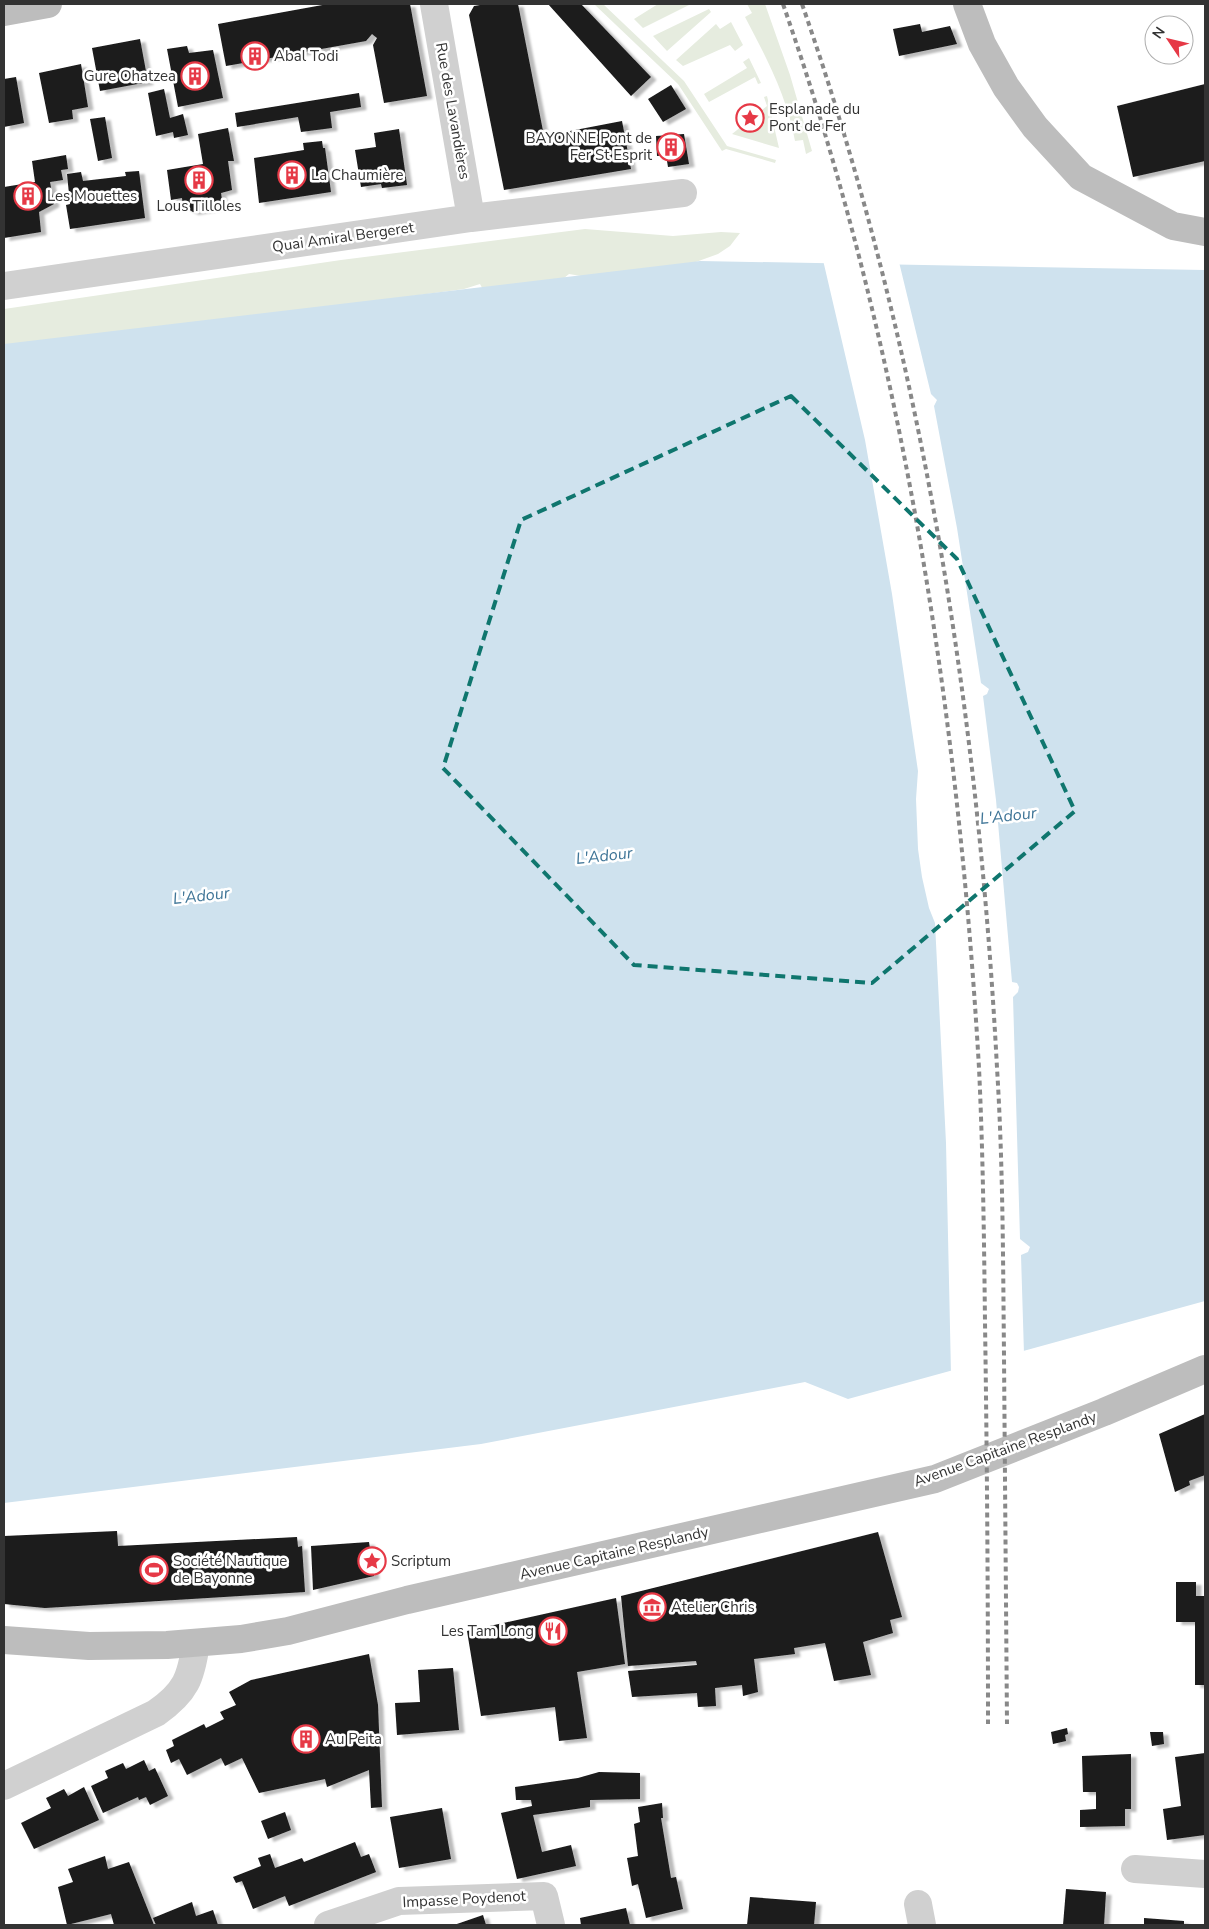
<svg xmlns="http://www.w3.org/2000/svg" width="1209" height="1929" font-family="'Nunito Sans',sans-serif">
<defs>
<filter id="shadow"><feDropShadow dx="5.5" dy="3" stdDeviation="1" flood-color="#0004"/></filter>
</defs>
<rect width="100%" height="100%" fill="#fff"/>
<!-- green -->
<path fill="#e6ecdf" d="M594 4H603L684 81 727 146 776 160 775 163 726 149 722 151 678 84Z
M658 4H691L643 28 634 19Z
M747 4H765L790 75 812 151 806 154 803 140 795 141C787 96 766 57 745 17L752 13Z
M709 9 711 12 667 51 653 36Z
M731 22 743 45 735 51 730 45 683 66 676 60 716 24 720 29Z
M749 58 761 83 758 84 755 77 709 102 704 94 747 68 743 62Z
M767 96 779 148 732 134 767 106 764 97Z
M585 229 673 236 721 232 740 233 730 246 718 254 682 267 587 277 569 274 558 283 487 297 480 284 464 289 4 351V309L341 260Z"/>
<!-- water -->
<path fill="#cfe2ee" d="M700 261 1205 270V1301L848 1399 805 1382 481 1444 4 1503V344Z"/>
<!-- pier -->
<path fill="#fff" d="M823 260 899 262 931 394 937 400 934 406 957 528 981 683 989 689 987 694 983 696 996 800 1012 982 1017 983 1019 987 1018 992 1013 997 1020 1239 1030 1247 1028 1252 1021 1255 1024 1354 951 1374 946 1143 935 923 929 908 922 877 918 849 916 799 918 771 892 594 865 440Z"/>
<!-- building -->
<path fill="#1a1a1a" filter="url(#shadow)" d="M328 4H410L427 96 384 103 373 45 377 38 372 34 366 41 226 66 218 24Z
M486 4H518L544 136 622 121 631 169 504 190 469 15 474 6Z
M548 4H581L651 77 631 96Z
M920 24 922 32 950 26 957 44 899 56 893 29Z
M140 39 148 82 100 91 92 48Z
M187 46 189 53 213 50 223 98 178 107 167 49Z
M81 64 88 107 72 110 73 119 49 123 39 73Z
M16 77 24 123 4 127V79Z
M1205 84V161L1133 177 1117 106Z
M671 85 686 109 663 122 648 99Z
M164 89 170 118 183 114 188 135 174 138 173 132 156 136 148 93Z
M359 93 361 107 330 112 332 128 301 132 298 117 237 127 235 113Z
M105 117 112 158 98 161 90 119Z
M228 128 234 161H228L232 190 221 193 222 200 216 208 193 212 183 206 182 198 171 200 167 170 203 164 198 134Z
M399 129 407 185 382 188 381 184 361 187 355 150 376 147 374 133Z
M684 134 689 164 668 167 666 155 657 156 656 136Z
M322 141 323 148H325L331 192 259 203 254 158 304 150 303 143Z
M66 155 68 169 61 170 63 180 50 182 54 204 39 212 41 232 4 238V187L35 182 32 161Z
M139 171 145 218 70 229 66 205 70 204 67 174 81 172 83 181 126 176 125 172Z
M1205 1414V1475L1189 1481 1190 1485 1175 1492 1159 1434Z
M117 1531 118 1546 297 1537 298 1547 302 1546 305 1592 45 1608 4 1604V1536Z
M878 1532 902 1617 890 1620 893 1633 863 1642 871 1675 834 1681 825 1643 794 1648 795 1654 754 1659 758 1692 743 1696 742 1685 715 1688 716 1706 698 1707 697 1693 632 1697 628 1671 697 1665 696 1661 628 1666 621 1596Z
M369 1542 374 1576 313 1590 311 1546Z
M1176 1582H1196V1596H1205V1685H1195V1622H1176Z
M616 1598 625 1664 577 1672 587 1738 559 1741 555 1707 481 1716 467 1631Z
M369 1654 378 1705 382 1807 371 1808 369 1770 327 1787 325 1779 259 1793 242 1758 225 1766 221 1758 187 1775 179 1759 171 1763 166 1750 174 1746 172 1740 204 1724 206 1728 224 1719 220 1712 236 1705 229 1692 251 1680Z
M453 1668 459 1730 397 1735 395 1703 420 1702 418 1670Z
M1067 1728 1068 1734 1065 1735 1066 1741 1053 1744 1051 1732Z
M1150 1732H1163L1164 1744 1152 1746Z
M1205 1753V1835L1167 1840 1163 1809 1181 1806 1175 1757Z
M1131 1754V1809H1125V1826L1080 1827V1810L1096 1809V1792H1083L1082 1756Z
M144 1760 149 1771 155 1768 168 1796 150 1805 146 1797 139 1800 138 1797 103 1813 91 1786 108 1778 105 1771 123 1763 126 1769Z
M599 1772 640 1773V1799L590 1800V1807L533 1815 542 1852 571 1845 576 1866 517 1879 501 1813 532 1806 531 1800H516L515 1787 578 1778Z
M84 1787 99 1820 34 1849 21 1823 51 1808 46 1798 64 1789 68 1796Z
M662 1803 663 1818H661L671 1878 676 1877 683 1909 646 1918 638 1884 632 1886 627 1858 638 1856 634 1824 640 1822 638 1807Z
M442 1808 451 1859 399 1868 390 1817Z
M285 1812 291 1830 268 1839 261 1821Z
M355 1842 361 1857 369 1854 376 1872 289 1906 285 1896 253 1909 242 1881 236 1883 233 1877 261 1866 258 1858 270 1854 275 1868 302 1858 304 1862Z
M105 1856 108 1869 129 1862 154 1925H114L111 1914 67 1925 58 1887 73 1882 68 1869Z
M1066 1889 1106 1892 1104 1925H1063Z
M750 1897 816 1902 814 1925H747Z
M192 1902 196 1916 213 1910 218 1925H156L153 1918Z
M626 1908 630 1925H581L580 1918Z
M483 1915 486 1925H454Z
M1144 1918 1184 1921V1925H1144Z"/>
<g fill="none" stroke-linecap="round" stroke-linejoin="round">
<!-- minor -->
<path stroke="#d0d0d0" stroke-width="28" d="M434 4 471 218
M4 286 471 218 683 193
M4 1786 156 1713C186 1692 191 1678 196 1643
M1135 1869 1205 1874
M918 1904 922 1925
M328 1925 399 1901 544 1896 551 1925"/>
<!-- secondary -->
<path stroke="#bdbdbd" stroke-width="28" d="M967 4 982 44 1006 87 1035 127 1081 177 1173 226 1205 232
M4 12 48 4
M4 1640 89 1646 167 1645 241 1639 288 1631 407 1600 935 1479 1104 1412 1205 1369"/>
<!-- rail -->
<path stroke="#888" stroke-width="4" stroke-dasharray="5 4" stroke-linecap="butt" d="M783 4C902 346 958 707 979 1068 983 1152 984 1237 985 1322 987 1456 988 1590 988 1724
M802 4C921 346 978 707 997 1068 1003 1164 1003 1260 1004 1356 1005 1479 1006 1601 1007 1724"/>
</g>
<!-- marked area -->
<path fill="none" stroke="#0f766e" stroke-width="4" stroke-dasharray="10 6" stroke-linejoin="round" d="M791 396 957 559 1075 811 872 983 634 965 443 768 521 520Z"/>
<!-- icons -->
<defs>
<g id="building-ring" transform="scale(1.4375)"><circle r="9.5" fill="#fff" stroke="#e63946" stroke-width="1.5"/><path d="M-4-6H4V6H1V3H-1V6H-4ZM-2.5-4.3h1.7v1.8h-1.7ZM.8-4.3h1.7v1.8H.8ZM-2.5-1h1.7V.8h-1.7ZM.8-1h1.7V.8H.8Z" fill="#e63946"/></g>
<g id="sight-ring" transform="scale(1.4375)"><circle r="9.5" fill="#fff" stroke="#e63946" stroke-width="1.5"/><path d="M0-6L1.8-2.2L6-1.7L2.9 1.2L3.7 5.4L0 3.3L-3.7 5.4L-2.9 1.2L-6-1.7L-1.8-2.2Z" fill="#e63946"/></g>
<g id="stadium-ring" transform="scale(1.4375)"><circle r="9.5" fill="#fff" stroke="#e63946" stroke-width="1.5"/><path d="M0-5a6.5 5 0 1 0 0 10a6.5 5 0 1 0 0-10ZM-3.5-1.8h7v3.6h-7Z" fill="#e63946"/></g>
<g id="museum-ring" transform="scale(1.4375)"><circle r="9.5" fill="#fff" stroke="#e63946" stroke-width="1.5"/><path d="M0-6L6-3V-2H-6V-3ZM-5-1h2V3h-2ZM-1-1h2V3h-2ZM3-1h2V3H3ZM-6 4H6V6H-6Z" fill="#e63946"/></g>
<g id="restaurant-ring" transform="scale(1.4375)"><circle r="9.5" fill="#fff" stroke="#e63946" stroke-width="1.5"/><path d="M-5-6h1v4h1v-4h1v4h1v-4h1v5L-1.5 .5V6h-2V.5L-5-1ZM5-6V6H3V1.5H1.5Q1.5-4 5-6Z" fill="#e63946"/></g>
</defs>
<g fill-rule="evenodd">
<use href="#building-ring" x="255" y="56"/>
<use href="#building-ring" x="195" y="76"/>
<use href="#sight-ring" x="750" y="118"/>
<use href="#building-ring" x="671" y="147"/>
<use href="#building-ring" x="292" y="175"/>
<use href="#building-ring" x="199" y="180"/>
<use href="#building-ring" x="28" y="196"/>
<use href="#sight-ring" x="372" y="1561"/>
<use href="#stadium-ring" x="154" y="1570"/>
<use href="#museum-ring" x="652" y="1607"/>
<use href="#restaurant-ring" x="553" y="1631"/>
<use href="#building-ring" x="306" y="1739"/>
</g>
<g text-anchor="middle" stroke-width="5" stroke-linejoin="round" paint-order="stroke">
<!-- poi labels -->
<g font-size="15" fill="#333" stroke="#fff" text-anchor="start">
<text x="274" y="61">Abal Todi</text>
<text x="176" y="81" text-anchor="end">Gure Ohatzea</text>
<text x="769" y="114">Esplanade du<tspan x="769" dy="17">Pont de Fer</tspan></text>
<text x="652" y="143" text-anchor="end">BAYONNE Pont de<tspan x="652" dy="17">Fer St Esprit</tspan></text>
<text x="311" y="180">La Chaumière</text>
<text x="47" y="201">Les Mouettes</text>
<text x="199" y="211" text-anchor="middle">Lous Tilloles</text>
<text x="173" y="1566">Société Nautique<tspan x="173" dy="17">de Bayonne</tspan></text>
<text x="391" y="1566">Scriptum</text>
<text x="671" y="1612">Atelier Chris</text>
<text x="534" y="1636" text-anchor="end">Les Tam Long</text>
<text x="325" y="1744">Au Peita</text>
</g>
<!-- street labels -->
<g font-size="15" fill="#333" stroke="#fff">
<text transform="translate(453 111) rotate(80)" y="5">Rue des Lavandières</text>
<text transform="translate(343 237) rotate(-8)" y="5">Quai Amiral Bergeret</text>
<text transform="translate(1005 1449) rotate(-20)" y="5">Avenue Capitaine Resplandy</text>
<text transform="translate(614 1553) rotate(-13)" y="5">Avenue Capitaine Resplandy</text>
<text transform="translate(464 1899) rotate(-3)" y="5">Impasse Poydenot</text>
</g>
<!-- water labels -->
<g font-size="16" font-style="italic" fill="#3f7597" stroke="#fff">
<text transform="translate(1008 815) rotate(-6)" y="6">L'Adour</text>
<text transform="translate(604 855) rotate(-6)" y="6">L'Adour</text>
<text transform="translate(201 895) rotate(-6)" y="6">L'Adour</text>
</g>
</g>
<!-- border -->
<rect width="1209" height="1929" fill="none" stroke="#333333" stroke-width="10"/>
<!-- north arrow -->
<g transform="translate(1169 40) rotate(305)"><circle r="24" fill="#ffffff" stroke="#adadad"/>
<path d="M0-4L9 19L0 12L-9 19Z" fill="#e63946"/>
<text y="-8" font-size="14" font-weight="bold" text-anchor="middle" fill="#333333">N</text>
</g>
</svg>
